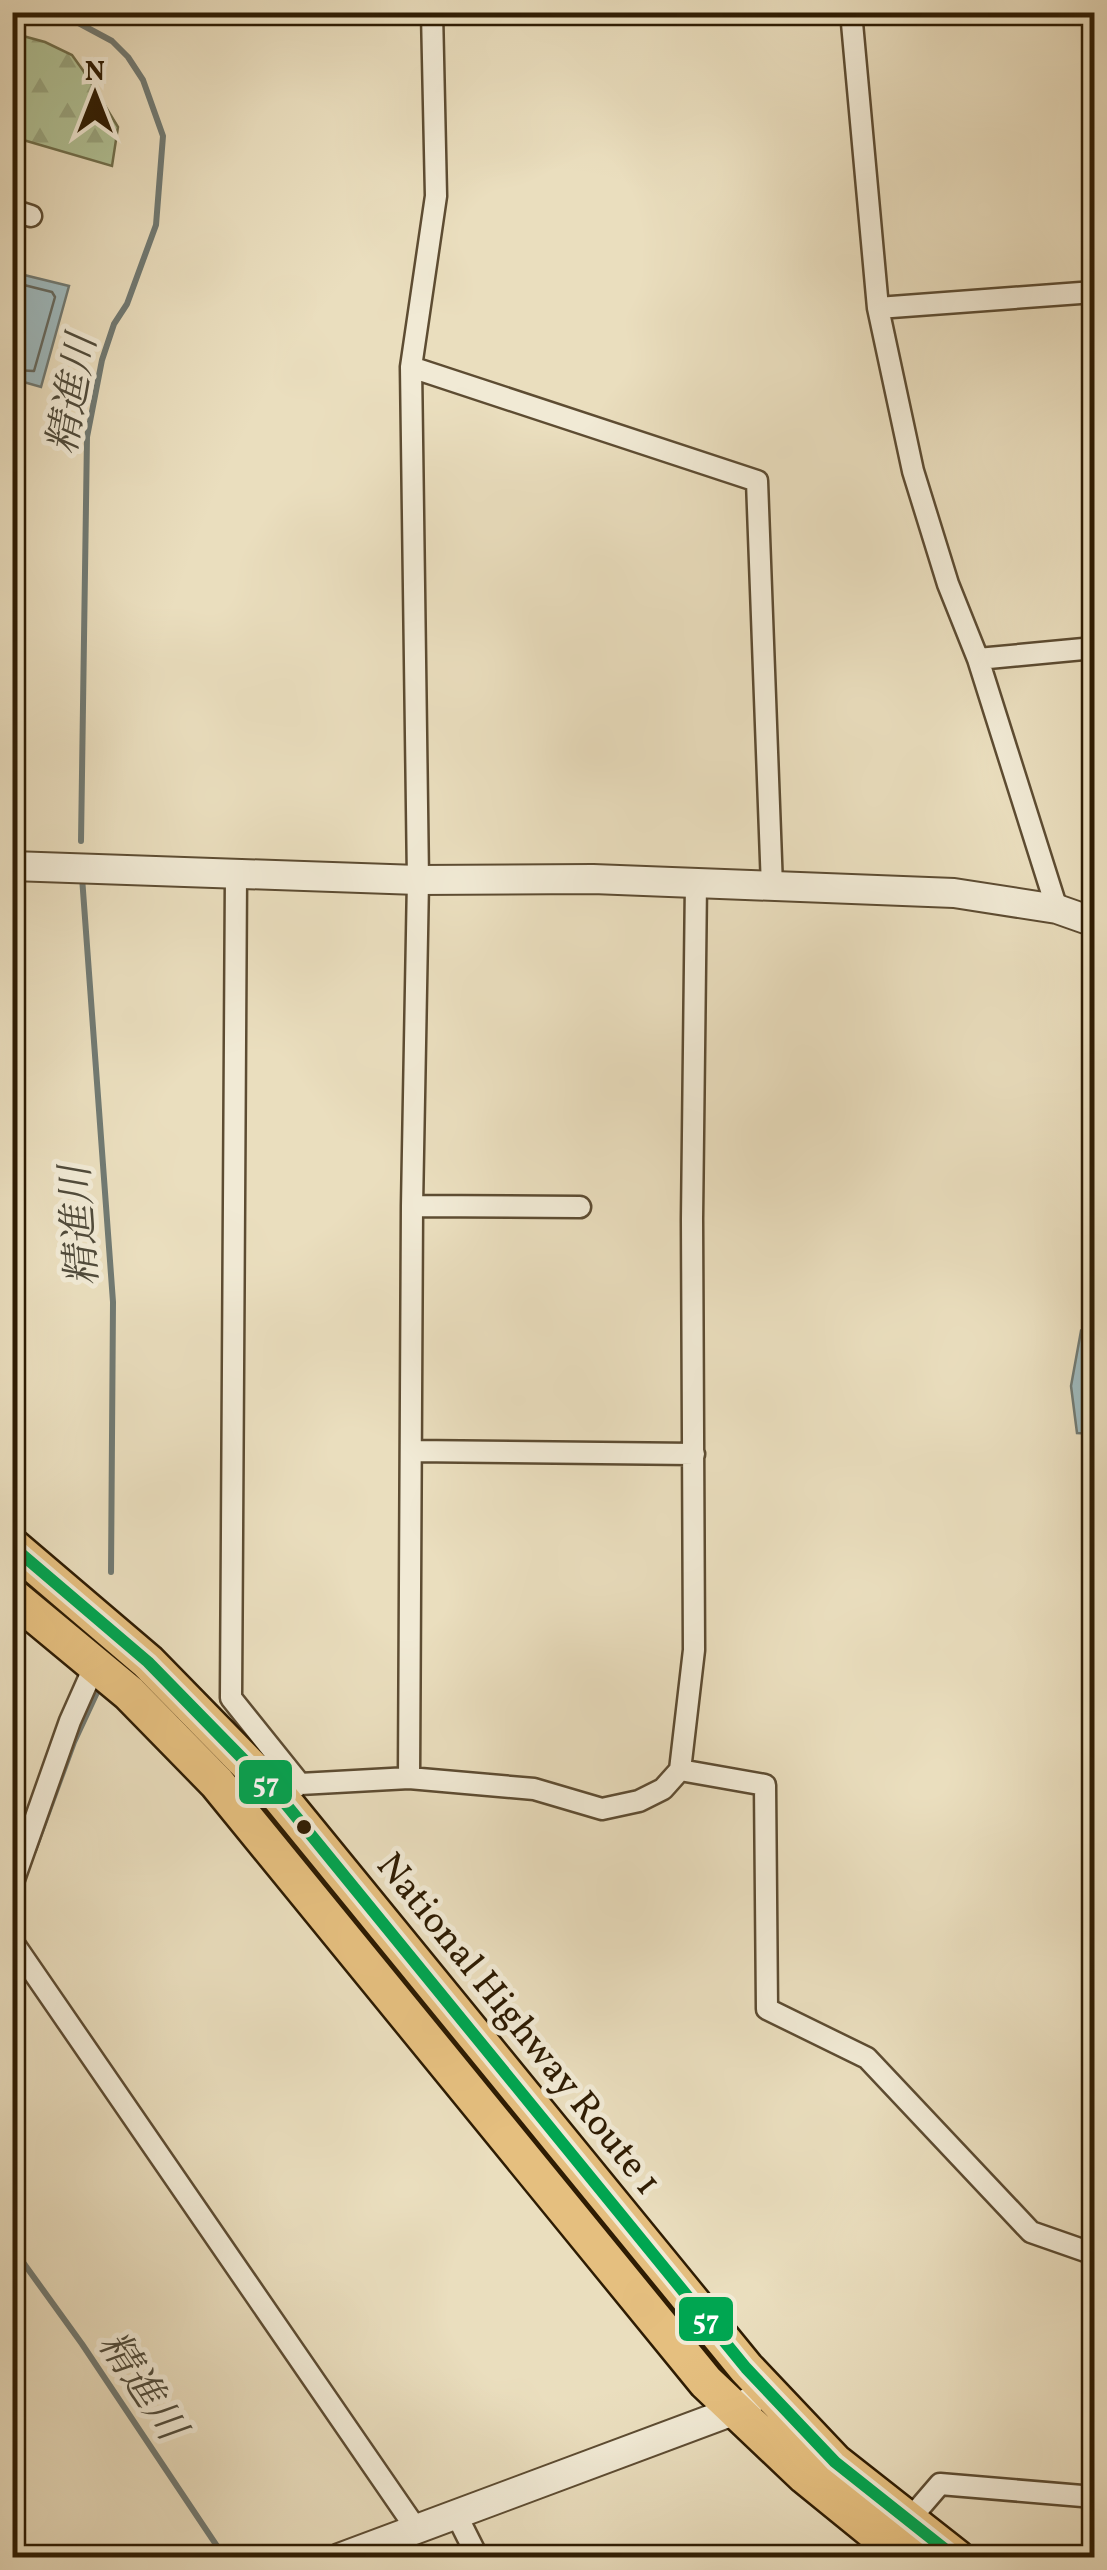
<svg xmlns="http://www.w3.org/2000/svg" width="1107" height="2570" font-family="Vollkorn,'Noto Serif JP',serif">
<defs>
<pattern id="forest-firs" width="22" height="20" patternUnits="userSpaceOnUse" patternTransform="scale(2.5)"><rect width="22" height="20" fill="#b1c296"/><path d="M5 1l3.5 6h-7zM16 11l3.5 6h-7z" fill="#99a680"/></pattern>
</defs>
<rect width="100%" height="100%" fill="#eadebe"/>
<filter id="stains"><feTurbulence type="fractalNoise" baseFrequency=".002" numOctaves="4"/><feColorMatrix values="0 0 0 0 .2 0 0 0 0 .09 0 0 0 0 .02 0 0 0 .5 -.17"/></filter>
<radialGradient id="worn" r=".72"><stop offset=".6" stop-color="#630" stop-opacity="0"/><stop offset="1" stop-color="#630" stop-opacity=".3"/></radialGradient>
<!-- forest -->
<path fill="url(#forest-firs)" stroke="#706f4c" stroke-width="2.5" d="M12 33 45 42 72 55 87 76 118 127 112 166 13 137Z"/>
<!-- water -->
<path fill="#9eb9bd" stroke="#717a73" stroke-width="2.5" d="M12 272 69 286 41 387 13 379Z
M1081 1331 1094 1338V1434L1077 1433 1071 1386Z"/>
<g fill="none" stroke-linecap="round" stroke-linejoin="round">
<!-- shore -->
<path stroke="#666a60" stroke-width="2.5" d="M12 282 52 292 55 297 34 371 12 370"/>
<!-- stream -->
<path stroke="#717a73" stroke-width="6" d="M58 12 112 41 128 57 143 80 163 136 156 225 127 304 114 324 102 360 87 437 81 841
M82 877 113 1302 111 1572
M34 1851 74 1742 100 1686
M12 1908 21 1886
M12 2247 82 2344 225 2558"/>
<!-- minor casing -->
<g stroke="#5d4c32" stroke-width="25">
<path id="minor" d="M851 12 878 308 913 471 948 584 978 659 1057 909
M12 210 31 216
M878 308 1094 292
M411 367 757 481 772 887
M978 659 1094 648
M236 875 231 1698 300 1784
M412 1206 580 1207
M412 1451 694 1454
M680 1770 765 1785 767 2009 867 2058 1031 2232 1094 2254
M409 1778 412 1206 418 880 411 367 436 196 432 12
M280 1797 300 1784 409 1778 534 1789 602 1809 639 1801 663 1789 680 1770 694 1650 692 1219 696 882
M12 1885 70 1721 94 1667
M12 1941 415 2527
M455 2512 478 2558
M909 2520 940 2484 1094 2497"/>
</g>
<!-- tertiary casing -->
<g stroke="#5d4c32" stroke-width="32">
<path id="tertiary" d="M12 866 418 880 593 879 954 893 1057 909 1094 922
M339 2558 736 2410 749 2402"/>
</g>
<!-- trunk casing -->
<g stroke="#2e1c03" stroke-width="40">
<path id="trunk" d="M12 1546 148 1662 280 1797 746 2368 835 2462 957 2558
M12 1596 129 1693 217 1783 706 2382 805 2476 906 2558"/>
</g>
<!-- minor -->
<use href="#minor" stroke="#f1ead5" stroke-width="20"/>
<!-- tertiary -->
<use href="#tertiary" stroke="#f1ead5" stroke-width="28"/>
<!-- trunk -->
<use href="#trunk" stroke="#e5bf7f" stroke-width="35"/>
<!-- bus-1 casing -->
<g stroke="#f1ead5" stroke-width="20">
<path id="bus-1" d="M12 1546 148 1662 280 1797 746 2368 835 2462 956 2558"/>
</g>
<!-- bus-1 -->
<use href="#bus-1" stroke="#00a651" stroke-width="12"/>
</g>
<!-- markers -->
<circle fill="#2e1c03" stroke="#f1ead5" stroke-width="4" cx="304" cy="1827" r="9"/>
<g text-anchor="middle" stroke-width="10" stroke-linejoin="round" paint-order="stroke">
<!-- street labels -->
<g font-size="38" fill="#2e1c03" stroke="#f1ead5">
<text transform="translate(520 2023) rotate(51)" y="13">National Highway Route 1</text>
</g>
<!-- water labels -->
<g font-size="40" font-style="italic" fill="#504b3b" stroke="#f1ead5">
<text transform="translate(71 394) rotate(-80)" y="14">精進川</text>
<text transform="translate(78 1226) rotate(-94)" y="14">精進川</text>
<text transform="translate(143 2385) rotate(56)" y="14">精進川</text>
</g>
</g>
<g stroke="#f1ead5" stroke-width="4">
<rect x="237" y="1758" width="57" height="48" rx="10" fill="#00a651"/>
<rect x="677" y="2295" width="58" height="48" rx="10" fill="#00a651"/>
</g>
<g font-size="28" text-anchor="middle" font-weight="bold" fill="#fff">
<text x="266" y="1792">57</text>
<text x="706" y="2329">57</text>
</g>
<!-- margin -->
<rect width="1107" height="2570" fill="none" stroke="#eadebe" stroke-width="50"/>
<rect x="15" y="15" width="1077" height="2540" fill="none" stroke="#2e1c03" stroke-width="5"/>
<rect x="25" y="25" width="1057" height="2520" fill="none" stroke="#2e1c03" stroke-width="2.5"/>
<!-- north arrow -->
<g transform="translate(95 95)" stroke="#f1ead5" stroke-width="8" paint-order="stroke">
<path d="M0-8L18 38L0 25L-18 38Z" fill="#2e1c03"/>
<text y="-15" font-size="28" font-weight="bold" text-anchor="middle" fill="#2e1c03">N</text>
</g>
<rect width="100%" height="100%" filter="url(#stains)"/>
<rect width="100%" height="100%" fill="url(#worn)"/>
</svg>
